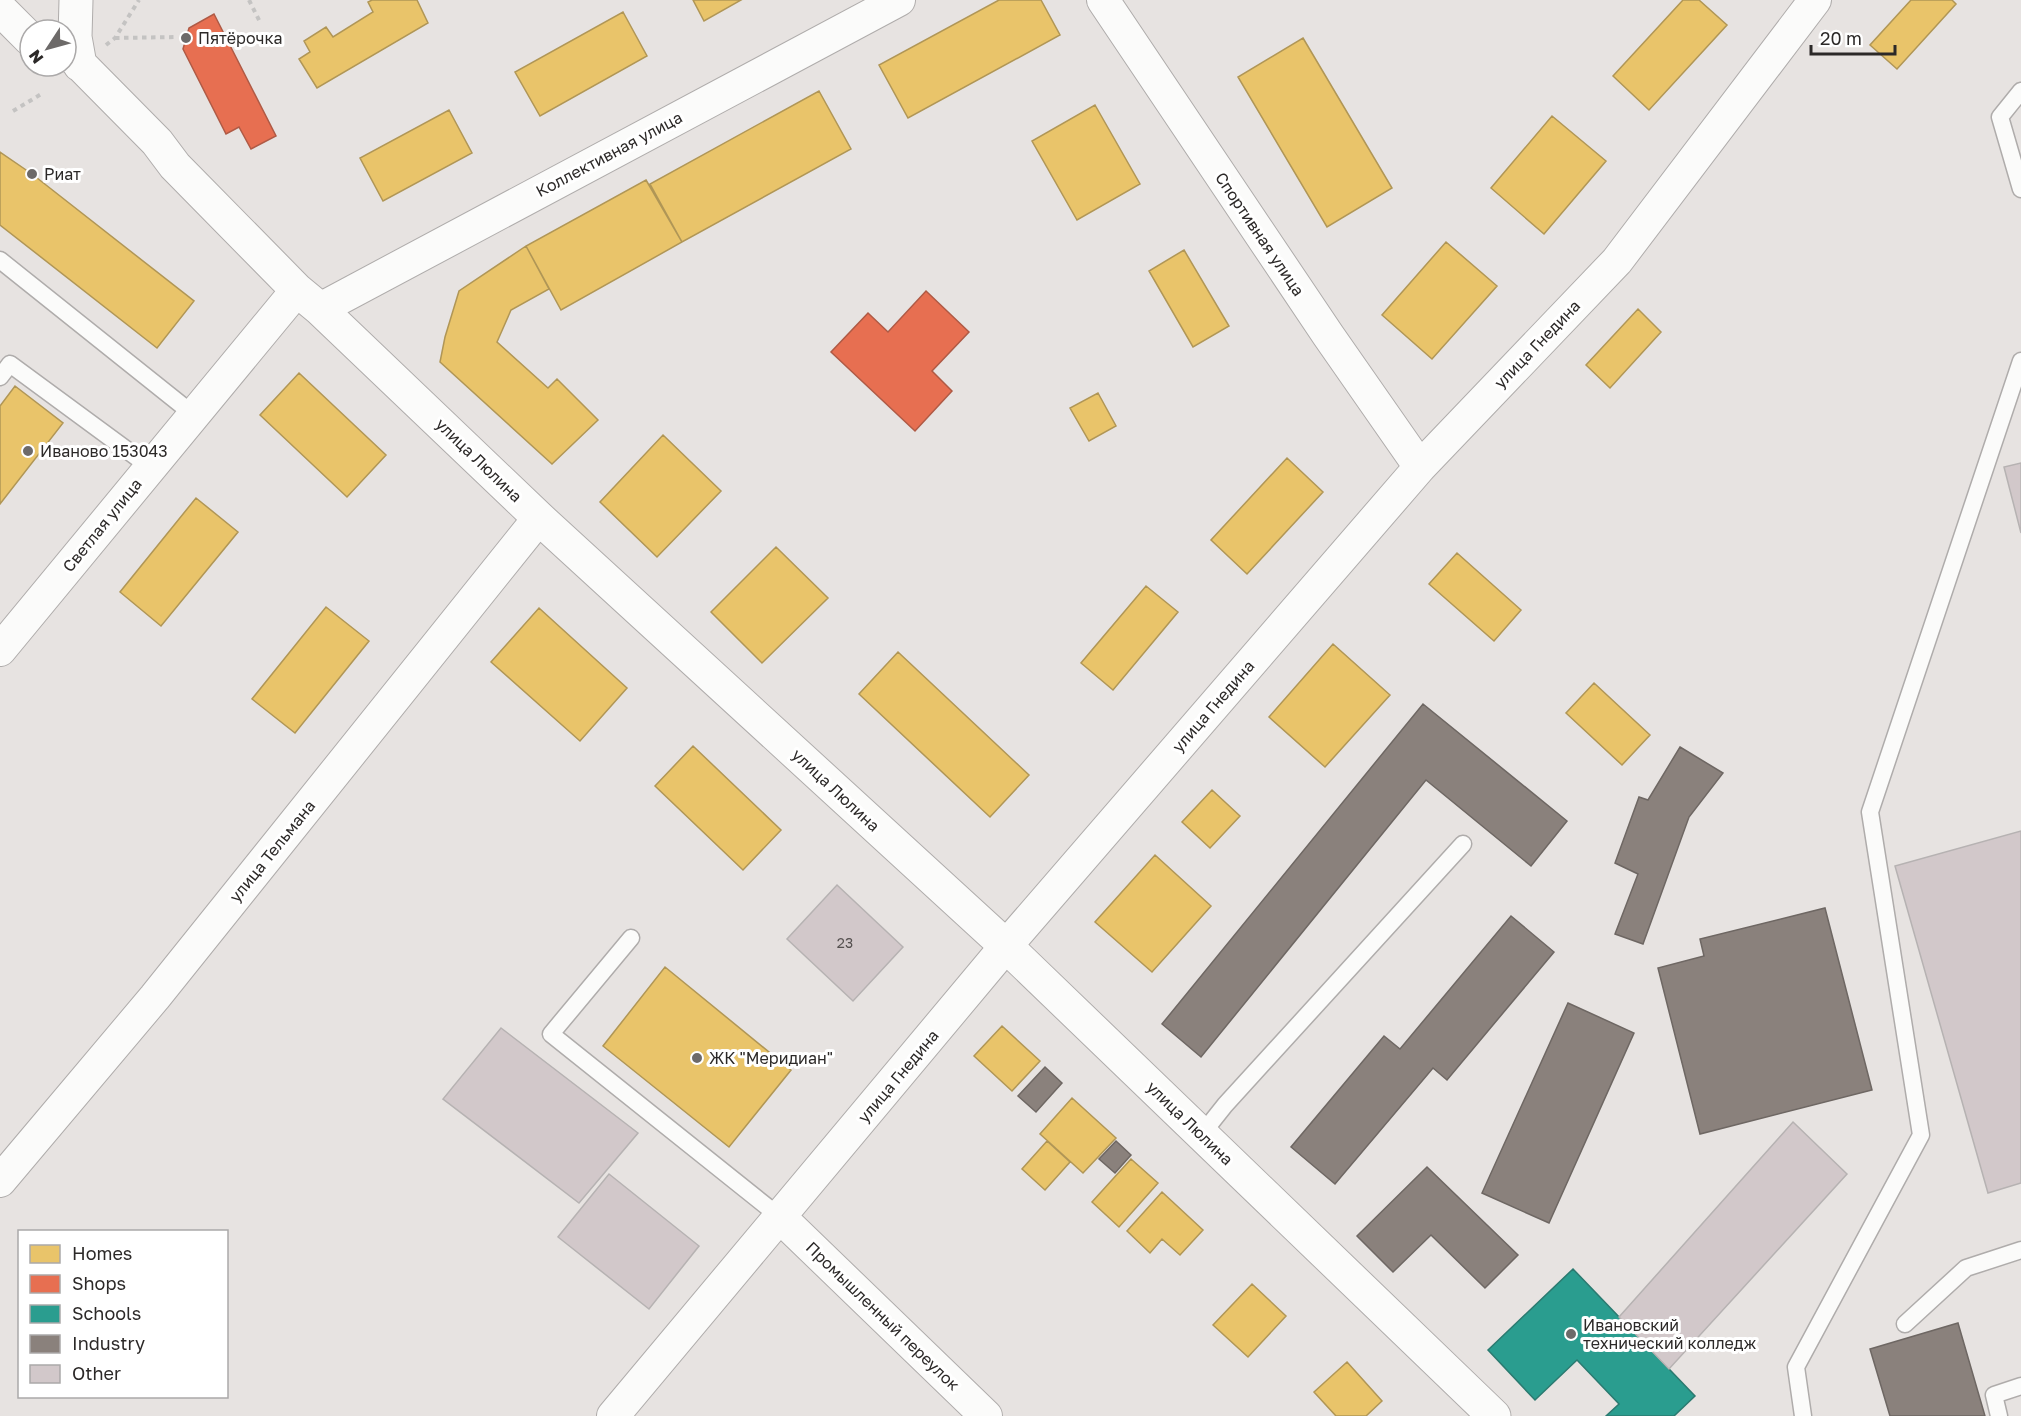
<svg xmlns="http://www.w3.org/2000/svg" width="2021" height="1416" font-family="'Golos Text',sans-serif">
<rect width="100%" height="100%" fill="#e7e3e1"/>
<!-- homes -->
<path fill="#e9c46a" stroke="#b09656" stroke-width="1.5" d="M372 0H417L428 23 317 88 299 59 310 52 304 41 326 27 333 37 373 12 368 2Z
M693 0H741L704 21Z
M999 0H1041L1060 35 908 118 879 65Z
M1683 0H1699L1727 25 1649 110 1613 76Z
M1911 0H1952L1956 4 1897 69 1870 45Z
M623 12 647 56 540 116 515 72Z
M1303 38 1392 188 1327 227 1238 77Z
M819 91 851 149 682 242 650 184Z
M1095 105 1140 184 1077 220 1032 141Z
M449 110 472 153 383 201 360 158Z
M1552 116 1606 161 1544 234 1491 188Z
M0 152 32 174 194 301 157 348 0 225Z
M646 180 682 242 561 310 526 246Z
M1446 242 1497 286 1432 359 1382 315Z
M526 246 549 289 511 310 497 342 548 388 557 379 598 420 552 464 440 362 445 337 459 291Z
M1184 250 1229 326 1193 347 1149 271Z
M1638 309 1661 332 1610 388 1586 365Z
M299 373 386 455 347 497 260 415Z
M15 386 63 423 0 504V406Z
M1098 393 1116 426 1089 441 1070 408Z
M663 435 721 491 657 557 600 502Z
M1287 458 1323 492 1247 574 1211 540Z
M196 498 238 532 161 626 120 592Z
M776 547 828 598 762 663 711 612Z
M1457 553 1521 610 1494 641 1429 584Z
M1146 586 1178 612 1113 690 1081 663Z
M326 607 369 641 295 733 252 699Z
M539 608 627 688 580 741 491 662Z
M1333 644 1390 695 1325 767 1269 717Z
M898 652 1029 775 990 817 859 694Z
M1594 683 1650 735 1622 765 1566 713Z
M693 746 781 830 743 870 655 786Z
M1212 790 1240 816 1210 848 1182 822Z
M1155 855 1211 906 1152 972 1095 922Z
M665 967 791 1070 729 1147 603 1046Z
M1002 1026 1040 1061 1012 1091 974 1056Z
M1072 1098 1116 1138 1083 1173 1040 1134Z
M1047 1141 1070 1162 1045 1190 1022 1169Z
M1131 1159 1158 1183 1119 1227 1092 1202Z
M1162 1192 1203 1230 1180 1255 1162 1239 1150 1253 1127 1231Z
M1252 1284 1286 1316 1248 1357 1213 1325Z
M1347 1362 1382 1401 1366 1416H1336L1314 1392Z"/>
<!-- shops -->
<path fill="#e76f51" stroke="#af5a45" stroke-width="1.5" d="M214 14 276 136 251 149 239 127 226 134 183 49 189 28Z
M926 291 969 332 932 371 952 391 915 431 831 352 868 313 888 332Z"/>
<!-- schools -->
<path fill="#2a9d8f" stroke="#2b7a70" stroke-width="1.5" d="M1573 1269 1695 1396 1674 1416H1606L1619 1404 1577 1360 1535 1400 1488 1350Z"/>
<!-- industry -->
<path fill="#8a817c" stroke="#6e6763" stroke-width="1.5" d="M1423 704 1567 821 1531 866 1426 780 1201 1057 1162 1024Z
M1680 747 1723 773 1689 817 1643 944 1615 934 1638 874 1615 863 1639 797 1648 800Z
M1825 908 1872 1090 1700 1134 1658 968 1704 956 1700 939Z
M1511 916 1554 952 1447 1080 1433 1068 1335 1184 1291 1147 1384 1036 1400 1049Z
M1568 1003 1634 1033 1549 1223 1482 1193Z
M1045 1067 1062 1083 1036 1112 1018 1096Z
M1116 1141 1131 1155 1115 1173 1099 1159Z
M1427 1167 1518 1255 1485 1288 1431 1235 1393 1272 1357 1236Z
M1958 1323 1985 1416H1890L1870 1349Z"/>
<!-- building -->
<path fill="#d2c8ca" stroke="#b6b2b2" stroke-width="1.5" d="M2021 463V533L2004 467Z
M2021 831V1183L1988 1193 1895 866Z
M837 885 903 947 853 1001 787 939Z
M501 1028 638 1133 579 1203 443 1099Z
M1793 1122 1847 1174 1669 1369 1619 1317Z
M609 1174 699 1246 649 1309 558 1237Z"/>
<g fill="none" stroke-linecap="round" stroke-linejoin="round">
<!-- service casing -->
<g stroke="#afacab" stroke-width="19">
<path id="service" d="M2021 91 2000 117 2021 189
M0 260 194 415
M0 377 10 364 150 467
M631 938 551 1034 780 1217
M1202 1134 1225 1105 1463 844
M1905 1324 1966 1268 2021 1250
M1803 1416 1796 1367 1921 1135 1870 812 2021 361
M1999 1416 1994 1395 2021 1386"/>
</g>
<!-- minor casing -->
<g stroke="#afacab" stroke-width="34">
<path id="minor" d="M1103 0 1328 335 1420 467
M320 309 899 0
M0 650 297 290
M0 1181 155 997 539 518
M780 1217 986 1416
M613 1416 1006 946 1420 467 1617 261 1815 0"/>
</g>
<!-- secondary casing -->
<g stroke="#afacab" stroke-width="35">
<path id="secondary" d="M76 0 75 37 80 65
M0 9 30 39
M66 50 157 142 175 166 297 290 320 309 539 518 1006 946 1494 1416"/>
</g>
<!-- path -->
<path stroke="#c4c3c2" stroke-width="4" stroke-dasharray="4.5 4.5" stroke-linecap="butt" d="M249 0 260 22
M115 38 177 37
M106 45 115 38 139 0
M13 111 43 93"/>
<!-- service -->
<use href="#service" stroke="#fbfbfa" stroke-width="16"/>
<!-- minor -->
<use href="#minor" stroke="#fbfbfa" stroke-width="32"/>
<!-- secondary -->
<use href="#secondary" stroke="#fbfbfa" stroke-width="33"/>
</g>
<!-- markers -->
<g fill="#6d6a69" stroke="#fff" stroke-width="2">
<circle cx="186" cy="38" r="6"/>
<circle cx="32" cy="174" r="6"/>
<circle cx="28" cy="451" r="6"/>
<circle cx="697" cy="1058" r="6"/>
<circle cx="1571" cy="1334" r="6"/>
</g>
<g text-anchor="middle" stroke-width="6" stroke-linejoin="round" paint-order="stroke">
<!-- number labels -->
<g font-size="14" fill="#565150">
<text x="845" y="948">23</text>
</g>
<!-- poi labels -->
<g font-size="16" fill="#2c2928" stroke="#fff" text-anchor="start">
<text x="198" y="44">Пятёрочка</text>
<text x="44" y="180">Риат</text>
<text x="40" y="457">Иваново 153043</text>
<text x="709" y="1064">ЖК "Меридиан"</text>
<text x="1583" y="1331">Ивановский<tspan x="1583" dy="18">технический колледж</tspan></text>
</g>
<!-- street labels -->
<g font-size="16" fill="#2c2928" stroke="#fff">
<text transform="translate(609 154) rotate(-28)" y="6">Коллективная улица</text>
<text transform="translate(1260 234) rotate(56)" y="6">Спортивная улица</text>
<text transform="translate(1537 344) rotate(-46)" y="6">улица Гнедина</text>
<text transform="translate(479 460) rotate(44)" y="6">улица Люлина</text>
<text transform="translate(102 525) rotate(-51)" y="6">Светлая улица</text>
<text transform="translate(1213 706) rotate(-49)" y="6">улица Гнедина</text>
<text transform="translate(836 790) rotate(43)" y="6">улица Люлина</text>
<text transform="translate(272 851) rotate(-51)" y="6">улица Тельмана</text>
<text transform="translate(898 1076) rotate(-50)" y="6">улица Гнедина</text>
<text transform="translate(1190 1123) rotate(44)" y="6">улица Люлина</text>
<text transform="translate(883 1316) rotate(44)" y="6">Промышленный переулок</text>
</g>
</g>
<!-- legend -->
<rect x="18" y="1230" width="210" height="168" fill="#ffffff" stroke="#aba9a9" stroke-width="1.5"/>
<rect x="30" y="1245" width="30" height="18" fill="#e9c46a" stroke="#aba9a9" stroke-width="1.5"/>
<text x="72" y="1260" font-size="18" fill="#2c2928">Homes</text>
<rect x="30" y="1275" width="30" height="18" fill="#e76f51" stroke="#aba9a9" stroke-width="1.5"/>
<text x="72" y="1290" font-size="18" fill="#2c2928">Shops</text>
<rect x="30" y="1305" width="30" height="18" fill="#2a9d8f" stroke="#aba9a9" stroke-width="1.5"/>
<text x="72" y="1320" font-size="18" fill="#2c2928">Schools</text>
<rect x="30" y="1335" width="30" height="18" fill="#8a817c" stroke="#aba9a9" stroke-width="1.5"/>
<text x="72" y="1350" font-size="18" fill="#2c2928">Industry</text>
<rect x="30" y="1365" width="30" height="18" fill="#d2c8ca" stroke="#aba9a9" stroke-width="1.5"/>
<text x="72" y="1380" font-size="18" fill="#2c2928">Other</text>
<!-- north arrow -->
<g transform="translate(48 48) rotate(234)"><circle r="28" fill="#ffffff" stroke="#aba9a9" stroke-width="1.5"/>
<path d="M0-4.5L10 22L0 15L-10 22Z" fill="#6d6a69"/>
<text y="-9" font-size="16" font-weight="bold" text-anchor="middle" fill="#2c2928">N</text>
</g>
<!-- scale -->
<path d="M1811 45v9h84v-9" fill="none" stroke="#2c2928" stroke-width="3"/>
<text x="1820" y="45" font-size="18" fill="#2c2928" stroke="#ffffff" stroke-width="4.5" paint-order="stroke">20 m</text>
</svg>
